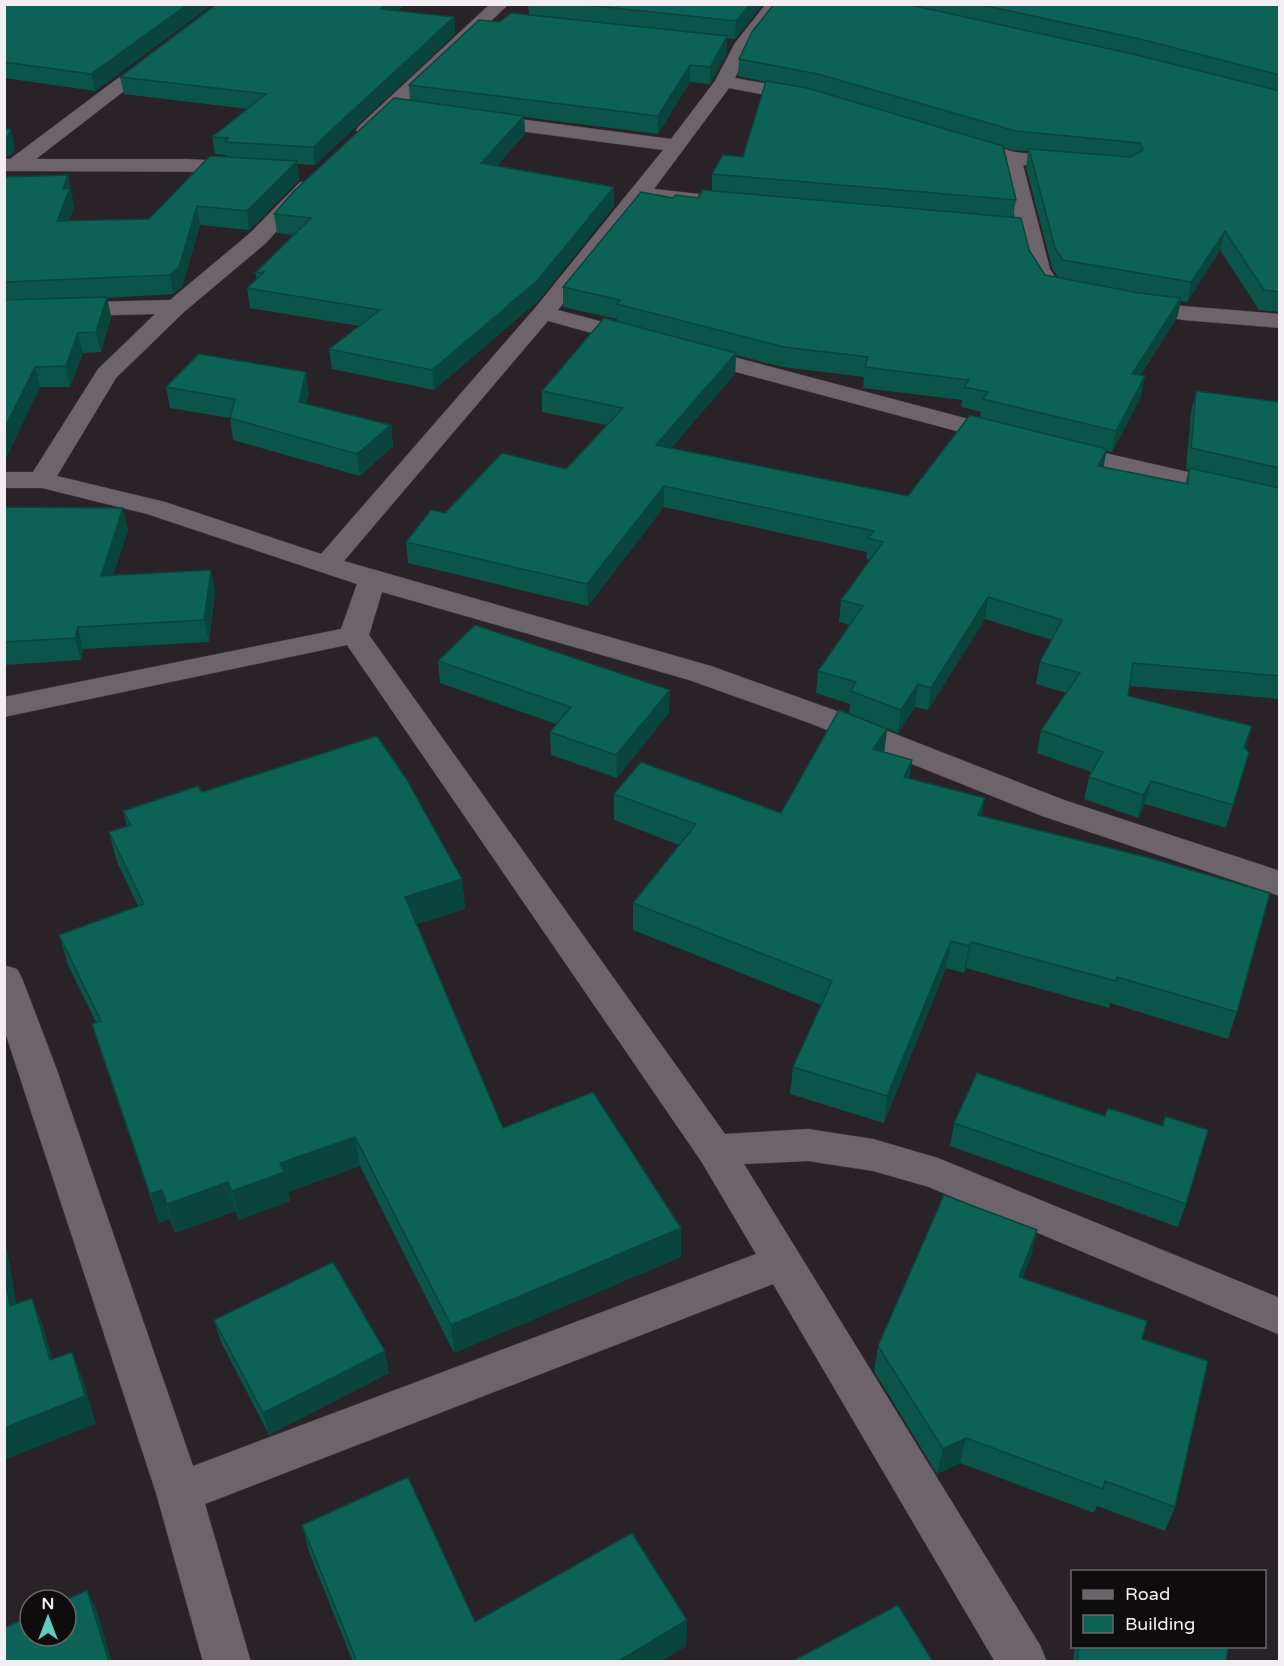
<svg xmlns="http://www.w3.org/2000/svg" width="1284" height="1666" font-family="'Varela Round',sans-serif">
<rect width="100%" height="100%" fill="#292227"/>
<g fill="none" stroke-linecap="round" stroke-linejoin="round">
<!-- minor casing -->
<g stroke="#433d42" stroke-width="1">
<path id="minor" d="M217 4H237L36 159H187L244 162 251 164 254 168 251 172 4 171V159H10Z
M490 4H509L373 134H359L356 130 359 126Z
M766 4H784L749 48 735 78 808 91 818 97 808 103 729 88 654 189 718 196 725 198 729 202 725 206 718 208 645 201 558 310 648 334 652 339 648 344 640 346 548 321 344 561 711 666 834 710 1064 800 1280 871V896L1042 816 812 724 689 680 382 592 369 635 725 1134 808 1129 873 1139 938 1158 1280 1298V1335L929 1187 873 1171 808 1161 744 1164 1040 1645 1047 1662H995L773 1284 205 1504 251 1662H203L156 1493 4 1029V965L17 969 22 978 57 1070 193 1466 756 1254 701 1161 347 645 4 717V697L341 629 357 584 147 514 42 488H4V472H33L98 369 155 314 4 318V304L170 300 250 233 300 182H314L317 186 314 190 266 243 184 312 116 378 57 476 165 502 321 554 535 308 663 150 481 126 474 124 471 120 474 116 481 114 671 139 715 81 735 43Z
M964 136 1014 152 1078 159 1081 163 1078 167 1071 169 1023 165 1050 269 1058 282 1077 287 1080 292 1077 297 1069 299 1042 292 1028 269 1020 235 971 230 968 225 971 220 1016 222 1002 162 957 146 954 142 957 138Z
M1134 298 1183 306 1280 314V328L1183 320 1126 310 1123 305 1126 300Z
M692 346 1014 431 1018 436 1014 441 1005 444 684 358 680 353 684 348Z
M1061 443 1280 493V509L1052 456 1048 451 1052 446Z"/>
</g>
<!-- minor -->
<use href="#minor" fill="#6c646a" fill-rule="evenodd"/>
</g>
<!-- wall -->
<path fill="#0b544a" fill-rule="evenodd" d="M4 4H213L95 91 4 78Z
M217 4H405L398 11 454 17 455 34 315 165 297 164 299 180 249 230 200 225 182 287 173 294 107 298 111 317 101 352 83 353 70 387H40L4 462V177L68 175 74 207 69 221 149 219 227 157V155L215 154 212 137 248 109 124 94 120 77Z
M528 4H763L735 39 727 38V53L710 84 690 82 658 134 524 117 525 134 497 166 614 187V206L538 301 434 390 332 369 329 349 359 326 250 308 247 288 257 279 255 273 294 235 277 233 274 214 410 100 409 85 500 22 529 15Z
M774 4H1280V312L1259 310 1220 250 1187 302 1181 301 1177 318 1140 376 1141 397 1112 452 1106 451 1103 467 1185 484 1189 470 1186 469 1191 412 1196 391 1280 402V699L1130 686 1128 696 1245 749 1249 752 1226 828 1145 804 1138 818 1084 799 1089 777 1091 772 1037 753 1041 730 1066 693 1036 684 1040 662 1052 640 985 619 928 710 915 707 898 733 849 713 850 704 816 693 818 671 850 625 839 622 841 600 870 560 866 559 867 552 664 507 588 606 408 563 406 542 445 513 566 469 607 425 542 412V391L617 322V319L563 307V287L673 198H698L712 190V174L743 157 766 82 738 76 739 59ZM1003 147 1013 150 1028 151 1026 167 1052 268 1058 277 1045 275 1029 250 1013 217 1016 200ZM736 355 783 367 864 377 863 388 962 400 961 407 981 412 980 417 908 496 671 448 735 374Z
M166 387 309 393 306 404 391 425 393 446 360 476 233 440 230 418 170 408Z
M4 507 123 508 128 530 113 575 211 570 215 592 209 642 83 649 81 660 4 665Z
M438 661 669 713 617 778 551 755 550 732 556 724 440 683Z
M887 729 884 752 910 778 982 816 1237 1012 1228 1039 1110 1003 1109 1008 966 968 964 973 946 968 884 1123 790 1094 793 1067 821 1005 633 930V903L679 845 614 820V794L781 813Z
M202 792 462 879 465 909 417 924 503 1128 681 1228V1257L454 1353 360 1166 288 1192 290 1201 239 1220 236 1211 175 1233 170 1219 159 1223 101 1053 92 1024 96 1022 68 965 59 935 138 906 117 862 109 832 127 826 123 811Z
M1105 1116 1162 1126 1165 1116 1186 1204 1178 1227 950 1146 954 1123Z
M1037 1230 1031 1256 1022 1279 1142 1339 1175 1507 1165 1531 1097 1506 1094 1513 960 1463 937 1474 874 1371 878 1346Z
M214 1320 389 1373 269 1435 221 1342Z
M302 1525 475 1622 687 1620 686 1646 660 1662H353L309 1552Z
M1075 1647H1228L1226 1662H1073Z"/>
<!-- shaded-wall -->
<path fill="#09453c" d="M188 4H213L95 91 91 74Z
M386 4H405L383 25 381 9Z
M750 4H763L735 39 736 21Z
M454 17 455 34 315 165 313 147Z
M727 36V53L710 84V67Z
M690 65V82L658 134V116Z
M524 116 525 134 483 182 481 163Z
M11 129 15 148 12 155 4 157V137Z
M297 161 299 180 249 230 247 211Z
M68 175 74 207 61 241 57 221 63 189Z
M614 187V206L538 301 434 390 432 370Z
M197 206 200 225 182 287 173 294 170 275Z
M1225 231 1220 250 1187 302 1191 282Z
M107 297 111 317 101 352 96 332Z
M1181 298 1177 318 1128 394 1132 374Z
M78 333 83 353 70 387 66 366Z
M736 353 735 374 656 466V445Z
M35 367 40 387 4 462V429Z
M306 372 309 393 302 424 299 402Z
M1145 376 1141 397 1112 452 1116 431Z
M391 425 393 446 360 476 357 454Z
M1107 449 1103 470 1098 466Z
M664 486V507L588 606 587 584Z
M123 508 128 530 106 598 101 576Z
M211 570 215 592 209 642 204 620Z
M988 597 985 619 928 710 931 688Z
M78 627 83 649 81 660 75 638Z
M918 684 915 707 898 733 901 710Z
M670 690 669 713 617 778 616 755Z
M1252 726 1246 748 1244 747Z
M887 729 884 755 873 749Z
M912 760 909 786 904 777Z
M1151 781 1145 804 1138 818 1143 795Z
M985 798 980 825 978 815Z
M462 879 465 909 409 926 405 897Z
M951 941 946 968 884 1123 887 1096Z
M971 942 966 968 964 973 969 946Z
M355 1137 360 1166 288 1192 290 1201 239 1220 232 1191 280 1163Z
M228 1182 236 1211 175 1233 167 1204Z
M162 1190 170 1219 159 1223 150 1194Z
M681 1228V1257L454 1353 451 1325Z
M1037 1230 1031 1256 1013 1303 1019 1277Z
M4 1233 22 1334 10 1306 4 1272Z
M32 1298 43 1326 61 1388 50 1360Z
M385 1351 389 1373 269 1435 263 1413Z
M72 1352 83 1380 96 1424 4 1460V1428Z
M966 1438 960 1463 937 1474 943 1449Z
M87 1590 97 1611 112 1662H109Z
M687 1620 686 1646 660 1662H617Z"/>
<!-- building -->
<path fill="#0d6256" stroke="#09453c" stroke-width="1.5" d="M4 4H188L91 74 4 62Z
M217 4H386L381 9 454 17 313 147 225 142 228 138 212 137 266 94 120 77Z
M578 4H750L736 21Z
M774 4H906L1137 55 1280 91V292L1264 290 1225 231 1191 282 1063 260 1055 248 1029 149 1131 157 1143 150 1140 143 1016 131 818 74 739 59 752 32Z
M977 4H1280V75L1140 39Z
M511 13 727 36 710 67 690 65 658 116 409 85 479 20 500 22Z
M766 81 807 88 1003 146 1016 200 712 174 723 155 743 157Z
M394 98 524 116 481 163 614 187 537 281 432 370 329 349 380 310 247 288 264 272 255 273 311 218 274 214 293 192Z
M4 129H11L8 136 4 137Z
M210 156 297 161 247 211 197 206 179 267 170 275 4 282V177L68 175 63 189 70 188 57 221 149 219Z
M703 190 1021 218 1029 250 1045 275 1139 293 1181 298 1132 374 1145 376 1116 431 983 399 988 392 964 387 969 380 865 367 868 357 784 347 617 304 620 300 563 287 641 192 673 198 676 195 698 198Z
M107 297 96 332 78 333 66 366 35 367 4 429V300Z
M604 318 736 353 656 445 908 496 970 415 1107 449 1098 466 1188 484 1189 468 1280 488V676L1133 663 1128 696 1252 726 1244 747 1249 752 1233 805 1151 781 1143 795 1089 777 1103 752 1041 730 1080 673 1040 662 1062 620 988 597 931 688 918 684 901 710 851 691 856 682 818 671 863 606 841 600 883 542 868 538 874 531 664 486 587 584 406 542 431 510 445 513 502 453 566 469 623 408 542 391Z
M199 354 306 372 299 402 391 425 357 454 230 418 235 399 166 387Z
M1196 391 1280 402V468L1191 448Z
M4 507 123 508 101 576 211 570 204 620 78 627 75 638 4 642Z
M475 625 670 690 616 755 550 732 571 707 438 661Z
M839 710 887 729 873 749 912 760 904 777 985 798 978 815 1150 858 1270 893 1237 1012 1117 977 1116 981 971 942 969 946 951 941 887 1096 793 1067 832 981 633 903 696 824 614 794 641 762 781 813Z
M377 736 407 780 462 879 405 897 503 1128 593 1092 681 1228 451 1325 355 1137 280 1163 284 1172 232 1191 228 1182 167 1204 162 1190 150 1194 92 1024 101 1021 59 935 144 904 109 832 131 825 123 811 198 786 202 792Z
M977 1073 1105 1116 1108 1108 1163 1126 1165 1116 1208 1130 1186 1204 954 1123Z
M944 1195 1037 1230 1019 1277 1147 1321 1142 1339 1208 1361 1175 1507 1105 1481 1103 1489 966 1438 943 1449 878 1346Z
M333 1262 385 1351 263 1413 214 1320Z
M4 1272 10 1306 32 1298 50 1360 72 1352 85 1396 4 1428Z
M408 1477 475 1622 632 1533 687 1620 617 1662H357L302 1525Z
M87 1590 109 1662H4V1628L30 1616V1636H66V1600Z
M898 1605 933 1662H791Z
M1079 1647H1228L1226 1662H1077Z"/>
<!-- border -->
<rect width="1284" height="1666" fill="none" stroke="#f3eef1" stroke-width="12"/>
<!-- legend -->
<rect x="1071" y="1570" width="195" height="78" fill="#0f0c0e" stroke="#6a6669" stroke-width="1.5"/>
<rect x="1083" y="1590" width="30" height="9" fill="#6c646a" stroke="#6a6669" stroke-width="1.5"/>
<text x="1125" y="1600" font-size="18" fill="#f3eef1">Road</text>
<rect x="1083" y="1615" width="30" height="18" fill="#0d6256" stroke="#6a6669" stroke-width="1.5"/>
<text x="1125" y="1630" font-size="18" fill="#f3eef1">Building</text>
<!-- north arrow -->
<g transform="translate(48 1618)"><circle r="28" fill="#0f0c0e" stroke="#6a6669" stroke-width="1.5"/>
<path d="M0-4.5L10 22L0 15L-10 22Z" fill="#5cceba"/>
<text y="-9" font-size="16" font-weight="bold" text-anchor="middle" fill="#f3eef1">N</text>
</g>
</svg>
